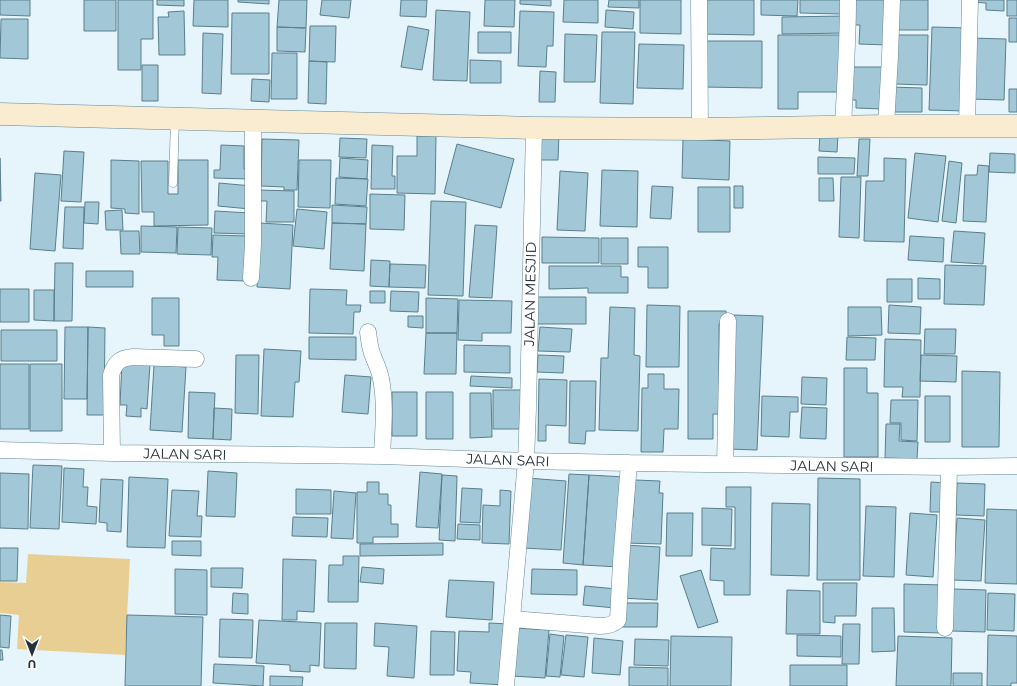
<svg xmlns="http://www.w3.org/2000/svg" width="1017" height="686" font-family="Montserrat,sans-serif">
<rect width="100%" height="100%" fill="#e6f5fb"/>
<!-- green -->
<path fill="#e9ce94" d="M28 554 130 559 125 655 17 649 19 615 0 613V582L26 583Z"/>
<!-- building -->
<path fill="#a2c8d7" stroke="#5a7e8c" d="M0 0H30V16L0 15Z
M84 0H116V31H84Z
M118 0H153V39H141V70H118Z
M157 0H184V6L157 5Z
M194 0H228V27L193 26Z
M238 0H269V4L238 2Z
M279 0H307L306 28 277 27Z
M322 0H351L349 18 320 15Z
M401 0H427L426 17 400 16Z
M485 0H515L514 27 484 26Z
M520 0H551V6L520 4Z
M564 0H598V23L563 22Z
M609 0H639V8L608 7Z
M640 0H681V34L640 33Z
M703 0H754V35L702 34Z
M761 0H798L797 16 761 15Z
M800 0H841V14L800 13Z
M853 0H889L888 45 859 44 860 25H852Z
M896 0H928V30H896Z
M972 0H1004V11L986 10V3L972 2Z
M1007 0H1017V16H1007Z
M436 10 470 12 467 81 433 80Z
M606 10 634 12 633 29 605 27Z
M184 11 185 55H159L158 17H169L168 12Z
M520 11 554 12 553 46H547L546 67 518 66Z
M232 13H269V74H231Z
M845 16V33L782 34V17Z
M1009 18H1017V42H1009Z
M1 19H28V59L0 58Z
M310 26H336L335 62 309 61Z
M408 26 429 30 422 70 401 67Z
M277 27 306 28 305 52 277 51Z
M932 27 969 28 966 111 929 110Z
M478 32H511V53H478Z
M602 32H635L633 104 600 103Z
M203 33 223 34 221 94 202 93Z
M565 34 597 35 595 82H564Z
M778 35H842V92H798V109H778Z
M896 35H928L927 85 895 84Z
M970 38 1006 39 1004 100 969 99Z
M703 41H762V88L703 87Z
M639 44 684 45 683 89 637 88Z
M272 53H297V99H271Z
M470 60 501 61V83H470Z
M309 61 327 62 326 104 308 103Z
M142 65H158V101H142Z
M846 67H883L882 109 856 108V100H846Z
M540 71 556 72 555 102H539Z
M252 79 270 80 269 102 251 101Z
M890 87 922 88V112H890Z
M1009 89H1017V112H1009Z
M535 133 559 134 558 160H534Z
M820 134H838L837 152 819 151Z
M417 136H436L435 194 397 193V156H417Z
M340 138 367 139 366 158 339 157Z
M262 139 299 140 297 190H284V187L261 186Z
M683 139 730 141 729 180 682 178Z
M859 139H870L868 176H857Z
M457 144 514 159 501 208 444 193Z
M221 145 244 146V169H249L248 179 214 178V170H220Z
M372 145 393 146 392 176H395V189H371Z
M64 151 84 152 81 202 61 201Z
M915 153 946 156 938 222 908 218Z
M990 153 1015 154V173L989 172Z
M818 157 855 158 854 174H818Z
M0 158 1 201H0Z
M340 158 368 160 367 179 339 177Z
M884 158 906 159 904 242 864 241 866 181H884Z
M111 160 139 161V214L125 213V209L111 208Z
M178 160H208V225L154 226V212H142L141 161H168V194H178Z
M299 160H331L330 208 298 207Z
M949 161 962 163 956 223 942 221Z
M978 165 989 166 986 222 963 221 965 175H977Z
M602 170 638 171 637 227 600 226Z
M560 171 588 173 585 231 557 230Z
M35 173 61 175 55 251 30 249Z
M841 177H861L859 238 839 237Z
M336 178 368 179 366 206 335 204Z
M819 178H833L834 201H819Z
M219 183 252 186 250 209 218 206Z
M652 186 673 187 671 219 650 218Z
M734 186H743V208H734Z
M698 187H730V232H698Z
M259 190 294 191V222H266L267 201H259Z
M370 194 405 195 404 230 370 229Z
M431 201 466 202 463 296 428 295Z
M85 202H99L98 224 84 223Z
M332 205 367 207 366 224 332 223Z
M65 207H84L83 249 63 248Z
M297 209 327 212 324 249 293 246Z
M122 210 123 230H106L105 211Z
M215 211 250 213 249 234 214 233Z
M260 223 293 225 290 289 257 287Z
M332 223 366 224 364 271 330 269Z
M475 225 497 226 492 298 469 297Z
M141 226 177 227 176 253 141 252Z
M178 227 212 228 211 255 177 254Z
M120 231H139L140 254H121Z
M954 231 985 233 983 264 951 262Z
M213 235 247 236 246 281 217 280 218 257H212Z
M910 236 944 238 943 262 908 260Z
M542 237 599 238V263H542Z
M601 238H628V264H601Z
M638 247H668V288H648V267H638Z
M371 260 390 261 389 287 370 286Z
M55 263H73L72 321H54Z
M390 264 426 265 425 288 389 287Z
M945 265 986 266 984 305 944 304Z
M549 266H621V277H628V293H588V288L549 289Z
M86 271H133V287H86Z
M918 278 940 279V299H918Z
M887 279H912V302H887Z
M0 289H29V322H0Z
M310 289 347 290 346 305H361L360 312H354L353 334 309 333Z
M34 290H54V321L34 320Z
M370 291H385V303H370Z
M391 291 419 292 418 312 390 311Z
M534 297H586V324H535Z
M152 298H179V346H164V335H152Z
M426 298 458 299 457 333H426Z
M459 300 512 301 511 333H482V341L458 340Z
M647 305 680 306 679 367H646Z
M889 305 921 307 920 334 888 333Z
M610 307 635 308 634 355 640 356 638 431 599 430 601 358H608Z
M848 307H881L882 335 848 336Z
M688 311H726V324H719V414H713V439H688Z
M734 315 763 316 757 450 728 449Z
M408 316H423V328L408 327Z
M65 327H88L87 399H64Z
M88 327 105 328 104 415H87Z
M540 327 572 329 570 352 538 351Z
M925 329H956L955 354H924Z
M1 330H57V361H1Z
M426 333H457L456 374H424Z
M309 337H356V360L309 359Z
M847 337 876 338 875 360H846Z
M885 339 921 340 920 397H902L903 387H884Z
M464 345 510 346V373L464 372Z
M264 349 301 351 299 382H295L293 417 261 416Z
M236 355H259L258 414 235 413Z
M538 355 564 356 563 373 537 372Z
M921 355 957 356 956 382 920 381Z
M122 362 150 364 147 409 141 408V417L126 416 127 405H120Z
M0 364H29V429H0Z
M30 364H62V431H30Z
M154 365 186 367 182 432 150 430Z
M844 368H867V393H878V457H844Z
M962 371 1000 372 999 447H962Z
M648 374H664V389H679L678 429H664L663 452H641L642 388H648Z
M345 375 371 377 368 414 342 412Z
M471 376 512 378V388L470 386Z
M802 377 827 378 826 405 801 404Z
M539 379 567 380 566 426 546 425V441H538Z
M570 381H596L595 431H586L585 444 569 443Z
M493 390H521V429H493Z
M189 392 215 393 213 439 188 438Z
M392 392H417V436H392Z
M426 392H453V439H426Z
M470 393H491L492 437 470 438Z
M762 396 798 397V412H790L789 437 761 436Z
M925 396H950V442H925Z
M891 400H918L917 441 901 440V423H890Z
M802 407 827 408 826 439 800 438Z
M214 408 232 409 231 440 213 439Z
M886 424H900L899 441 918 442 917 459 885 458Z
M33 465 62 466 59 529 30 528Z
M64 468 84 469 83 487H88L87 506 97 507 96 524 62 522Z
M208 471 237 473 235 517 206 516Z
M420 472 442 474 438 528 416 527Z
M0 473 29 474 28 529 0 528Z
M569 474 589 475 583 565 563 563Z
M442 475 457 476 455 541 439 540Z
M589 475 625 477 619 567 583 565Z
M129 477 168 479 165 548 127 547Z
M527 478 566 481 561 550 523 548Z
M818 478 860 479V580H817Z
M101 479 123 480 121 532 107 531V523L99 522Z
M635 480 660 481 659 493H663L661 544 624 543 625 518H633Z
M367 482H379V494H388V505H391V524H398V537H373V543H357V492H367Z
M931 482 948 483 947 512H930Z
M957 483 985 484 984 516 956 515Z
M726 487H751L750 595H724V581L710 580 711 548 735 549V507H726Z
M462 488 482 489 480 523 460 522Z
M296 489 331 490V514H296Z
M172 490 199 491 197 516H202L201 537 169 536Z
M500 490 511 491 509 544 482 543 483 505 500 506Z
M334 491 356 493 353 539 331 538Z
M772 503 810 504 809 576 771 575Z
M866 506 896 507 894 577 863 576Z
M702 508 732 509 731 546 702 545Z
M987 509 1017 510V584L985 583Z
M667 513H693L692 556H666Z
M910 513 937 515 933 577 906 575Z
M293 517 328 518 327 537 292 536Z
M957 518 985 520 981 581 953 580Z
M458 524 480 525V540L457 539Z
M172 541H201V556L172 555Z
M443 543V555L360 556V544Z
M624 545 660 547 657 600 622 598Z
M0 548H18L17 581H0Z
M343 556H359L358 602H328L329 565H343Z
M283 559 316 560 314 612 297 611V620H282Z
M362 567 384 569 383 584 360 582Z
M211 568H243L242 588 211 587Z
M175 569 207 570V615L175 614Z
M532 569 577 570V595L531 594Z
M701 570 718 622 698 628 680 576Z
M449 580 494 582 492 620 446 617Z
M823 583H857L856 616H835V623L823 622Z
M904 584 943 585 942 633 904 632Z
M585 586 617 589 615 608 583 605Z
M953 589 986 590 985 632 952 631Z
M787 590 820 591V634H786Z
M233 593 248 594V614L232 613Z
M988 593 1015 594 1014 631 987 630Z
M623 603H658L657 627H622Z
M872 608H894L895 651 872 652Z
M0 615 11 616 9 648 0 647Z
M127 615 203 617 201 686H125Z
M220 619 253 620 252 658 219 657Z
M259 620 321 623 319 666 310 665V672L290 671V665L256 663Z
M325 623H357L356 669 324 668Z
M375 623 417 626 414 678 387 676 389 647 374 646Z
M489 623 509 624 505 685 470 683 471 672 457 671 459 631 489 632Z
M843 624H860L859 664H842Z
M516 628 549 630 545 678 512 676Z
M431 631 455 632 454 675H430Z
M550 634 564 636 560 677 546 676Z
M566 635 588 637 584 677 561 675Z
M797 635 841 636V657L797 656Z
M988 635 1017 636V683H1011V686H987Z
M671 636 732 637 731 686H670Z
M898 636 952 638 951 686H896Z
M594 638 623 641 620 675 592 673Z
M635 639 669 640 668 666 634 665Z
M0 650H2L3 660H0Z
M214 664 264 666 263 686 213 683Z
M790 665H847V686H790Z
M629 667 668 668V686H629Z
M953 673H982V686H953Z
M270 676 303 677 302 686H270Z"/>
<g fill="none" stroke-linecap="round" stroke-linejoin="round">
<!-- lane casing -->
<g stroke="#638795" stroke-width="9">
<path id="lane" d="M173 183 175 119"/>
</g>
<!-- street casing -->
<g stroke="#638795" stroke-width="17">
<path id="street" d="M699 0 700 129
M886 126 890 56 892 0
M967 126 970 0
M843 127C845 85 848 42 848 0
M251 278 253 244V121
M368 332C369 341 370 349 373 356 376 364 380 371 381 379 386 404 383 431 382 456
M0 450 112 453 382 456 526 461 629 463 949 467 1017 466
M112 453 111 375C115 362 120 358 133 357L196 359
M725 464 728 321
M512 619 600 626C607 626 613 625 618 620L621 562 629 463
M945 628 949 467
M506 686 526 461 528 408 534 128"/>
</g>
<!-- secondary casing -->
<g stroke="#638795" stroke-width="23">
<path id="secondary" d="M0 114 534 128 700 129 886 126H1017"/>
</g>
<!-- lane -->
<use href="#lane" stroke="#fff" stroke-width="8"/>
<!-- street -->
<use href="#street" stroke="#fff" stroke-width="16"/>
<!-- secondary -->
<use href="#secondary" stroke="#f9ecd1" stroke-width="22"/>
</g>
<g text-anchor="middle" stroke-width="3" stroke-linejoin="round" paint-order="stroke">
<!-- street labels -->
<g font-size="14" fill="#243339" stroke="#fff">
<text transform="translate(530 294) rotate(-89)" y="5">JALAN MESJID</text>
<text transform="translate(185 454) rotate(1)" y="5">JALAN SARI</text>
<text transform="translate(508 460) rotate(2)" y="5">JALAN SARI</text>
<text transform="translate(832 466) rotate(1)" y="5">JALAN SARI</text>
</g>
</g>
<!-- north arrow -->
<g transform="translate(32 654) rotate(180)" stroke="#ffffff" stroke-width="3" paint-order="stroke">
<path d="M0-3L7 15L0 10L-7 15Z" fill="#243339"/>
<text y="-6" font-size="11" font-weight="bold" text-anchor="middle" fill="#243339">U</text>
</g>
</svg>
